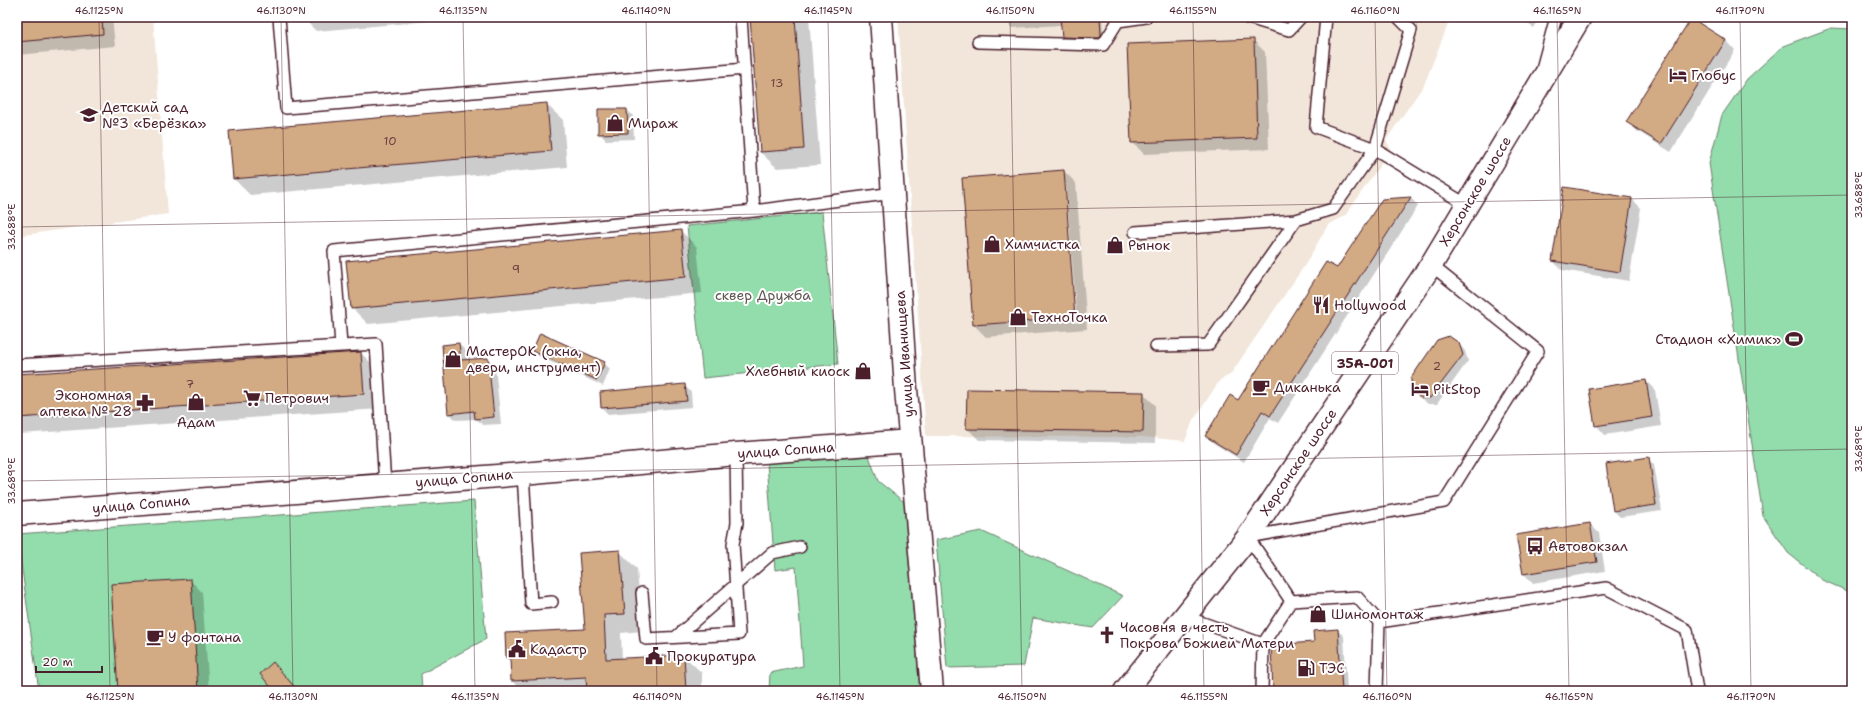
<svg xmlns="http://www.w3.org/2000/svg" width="1869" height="708" font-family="'Shantell Sans',sans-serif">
<rect width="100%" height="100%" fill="#fff"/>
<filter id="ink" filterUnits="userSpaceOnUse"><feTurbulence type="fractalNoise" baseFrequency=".025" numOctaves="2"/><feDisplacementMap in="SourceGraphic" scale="8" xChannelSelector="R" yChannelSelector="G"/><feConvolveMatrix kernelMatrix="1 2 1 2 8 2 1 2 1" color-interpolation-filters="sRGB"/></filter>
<g filter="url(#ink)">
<!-- built -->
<path fill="#f2e6da" d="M17 17H153L168 214 17 236Z
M898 17H1451L1424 85 1386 140 1391 149 1345 216 1328 225 1305 265 1230 375 1220 380 1193 421 1185 441 1143 437 926 436Z"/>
<!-- green -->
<path fill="#93dcac" stroke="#6e7e6c" d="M1831 28 1852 29V593L1822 580 1788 553 1763 516 1709 163 1722 115 1747 79 1783 46Z
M822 212 838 364 703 378 687 226Z
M869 456 878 481 904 502 920 691H769L770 673 803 666 796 567 775 570 767 463Z
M474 501 486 639 421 674 422 691H39L17 534Z
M981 531 1123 596 1093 628 1033 618 1024 666 947 668 936 540Z
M1784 687 1807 691H1765Z"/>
<!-- shadow -->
<path fill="#0003" fill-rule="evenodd" d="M17 17H112L115 46 17 55Z
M302 17H478L316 31Z
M751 17H809L820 165 777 168 760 152Z
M1002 17H1102L1104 47 1072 46 1062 37V25L1012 28Z
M1516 17H1540L1534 28Z
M1253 40 1265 52 1269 149 1144 154 1132 142Z
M1726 40 1735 50 1671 152 1637 131 1628 121Z
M546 104 563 120 567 167 250 195 234 179Z
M627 110 633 116 634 139 606 140 599 133Z
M1064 171 1076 183 1087 329 986 337 974 325 963 179ZM1064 183H1066L1077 323H1075Z
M1411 198 1418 206 1278 423 1270 418 1244 462 1215 444 1207 436 1238 401 1337 270 1382 200Z
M1632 199 1641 208 1629 281 1562 270 1553 261Z
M681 231 697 247 702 293 368 324 352 308Z
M459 344 466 351 467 361 488 359 495 366 501 424 483 425 476 419 456 420 449 413Z
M1459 344 1465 351 1468 361 1437 404H1428L1418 396Z
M533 351 604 363 610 369 603 386 540 357Z
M361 353 377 369 380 409 20 434 17 432V375Z
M1646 381 1655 390 1661 426 1605 435 1596 425Z
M685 386 691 392 692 407 608 414 602 408Z
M1143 393 1155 405V443L979 440 967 428Z
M1648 459 1654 465 1662 511 1620 517 1614 511 1607 465Z
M1590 524 1599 533 1605 571 1533 583 1524 574Z
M619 551 637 569 642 631 621 633 622 659 684 656 702 673V691H522L512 681 511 662 507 658 586 630Z
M190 580 202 592 209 691H119Z
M1337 630 1344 636 1347 691H1274Z"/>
<!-- building -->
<path fill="#d2aa84" stroke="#4a1f2b" d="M17 17H102L103 34 17 42Z
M750 17H795L804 149 760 152Z
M1060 17H1100L1101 35 1099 38H1096L1062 37Z
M1691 18 1726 40 1661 144 1626 122Z
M1254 39 1257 138 1131 143 1127 44Z
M547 103 551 151 233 179 229 131Z
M598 109H627L628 133 598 134Z
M1064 170 1075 318 973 325 962 178Z
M1564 187 1632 198 1620 272 1552 261Z
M1411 197 1270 416 1262 411 1236 455 1205 436 1230 395 1238 400 1326 262 1337 268 1382 199Z
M681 230 686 277 351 309 346 261Z
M540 333 605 362 597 380 532 351Z
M1449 336 1459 343 1463 355 1430 398H1421L1411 390V378L1437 340Z
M459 343 461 360 488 358 494 417 475 419 474 411 448 414 442 345Z
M361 352 364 394 17 418V374Z
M1646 380 1652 417 1595 426 1589 389Z
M685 384 687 401 601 408 600 392Z
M967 389 1144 392 1143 432 966 429Z
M1649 457 1656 505 1613 511 1606 464Z
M1590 523 1597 562 1523 574 1516 535Z
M620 550 625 614 604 615 606 659 684 655 686 691H587L586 677 511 681 510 658H506L505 633 585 629 579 553Z
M191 579 198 691H118L111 584Z
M1338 629 1342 691H1273L1271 645 1314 642 1313 631Z
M273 662 298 691H274L260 674Z"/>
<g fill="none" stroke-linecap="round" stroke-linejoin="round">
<!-- service casing -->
<g stroke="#4a1f2b" stroke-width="14">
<path id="service" d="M279 17 286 108 745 69
M741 17 754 211
M1245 17 1289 30 1301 17
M1398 17 1411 30 1375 149 1467 205
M1118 21 1146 17
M978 42 1103 45 1118 21 1116 17
M1543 65 1556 17
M1135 232 1296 220
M341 345 334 251 754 211 894 193
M1156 346 1208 345 1296 220 1333 209 1375 149 1316 127 1326 17
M17 365 376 344 385 485
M523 474 531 604 552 602
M642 593 646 639 739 634 733 544 737 523 736 454
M1291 601 1248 537 1444 502 1538 351 1431 265
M1183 616 1263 644 1291 601 1357 597 1379 622
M676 637 772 553 800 547
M1262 691 1263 644
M1377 691 1379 622 1606 588 1687 630 1697 691"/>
</g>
<!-- minor casing -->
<g stroke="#4a1f2b" stroke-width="25">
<path id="minor" d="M881 17 906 389 932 691
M17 514 523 474 736 454 910 441"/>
</g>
<!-- trunk casing -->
<g stroke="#4a1f2b" stroke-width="25">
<path id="trunk" d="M1125 691 1248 537 1431 265 1580 17"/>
</g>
<!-- service -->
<use href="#service" stroke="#fff" stroke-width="11"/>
<!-- minor -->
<use href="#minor" stroke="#fff" stroke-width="22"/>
<!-- trunk -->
<use href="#trunk" stroke="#fff" stroke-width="22"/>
</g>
</g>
<!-- ticks -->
<path fill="none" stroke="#4a1f2b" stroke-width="1" stroke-opacity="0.45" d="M99 17 110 691M281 17 293 691M463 17 475 691M646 17 657 691M828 17 840 691M1010 17 1022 691M1193 17 1204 691M1375 17 1387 691M1557 17 1569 691M1740 17 1751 691M17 227 1852 195M17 481 1852 449"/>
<!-- icons -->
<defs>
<g id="hotel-bare" transform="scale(1.38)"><path d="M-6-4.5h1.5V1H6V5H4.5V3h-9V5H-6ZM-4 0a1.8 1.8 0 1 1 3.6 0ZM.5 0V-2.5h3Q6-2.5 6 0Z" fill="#4a1f2b" stroke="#fff" stroke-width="2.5" paint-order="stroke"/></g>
<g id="school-bare" transform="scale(1.38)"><path d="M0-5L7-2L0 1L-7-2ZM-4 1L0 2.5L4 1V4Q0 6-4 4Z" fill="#4a1f2b" stroke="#fff" stroke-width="2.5" paint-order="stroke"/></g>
<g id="shop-bare" transform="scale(1.38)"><path d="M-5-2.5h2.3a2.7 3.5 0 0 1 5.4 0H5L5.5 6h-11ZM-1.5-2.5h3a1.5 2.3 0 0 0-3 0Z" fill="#4a1f2b" stroke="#fff" stroke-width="2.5" paint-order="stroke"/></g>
<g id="restaurant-bare" transform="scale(1.38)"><path d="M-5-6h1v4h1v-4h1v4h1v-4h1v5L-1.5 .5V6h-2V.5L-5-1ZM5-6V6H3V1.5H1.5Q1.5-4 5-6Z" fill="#4a1f2b" stroke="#fff" stroke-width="2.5" paint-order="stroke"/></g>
<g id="stadium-bare" transform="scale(1.38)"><path d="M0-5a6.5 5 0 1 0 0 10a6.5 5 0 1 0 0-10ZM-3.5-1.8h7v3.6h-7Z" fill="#4a1f2b" stroke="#fff" stroke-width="2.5" paint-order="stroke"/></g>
<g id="cafe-bare" transform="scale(1.38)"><path d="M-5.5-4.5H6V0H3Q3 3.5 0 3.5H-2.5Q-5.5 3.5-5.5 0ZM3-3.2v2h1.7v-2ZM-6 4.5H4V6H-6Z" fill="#4a1f2b" stroke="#fff" stroke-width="2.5" paint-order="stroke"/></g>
<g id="supermarket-bare" transform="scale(1.38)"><path d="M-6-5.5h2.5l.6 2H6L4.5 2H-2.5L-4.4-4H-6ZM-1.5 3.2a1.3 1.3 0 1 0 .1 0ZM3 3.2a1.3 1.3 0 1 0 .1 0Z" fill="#4a1f2b" stroke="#fff" stroke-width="2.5" paint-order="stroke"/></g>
<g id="pharmacy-bare" transform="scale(1.38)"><path d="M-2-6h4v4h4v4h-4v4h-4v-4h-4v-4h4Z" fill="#4a1f2b" stroke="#fff" stroke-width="2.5" paint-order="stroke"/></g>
<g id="bus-bare" transform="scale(1.38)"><path d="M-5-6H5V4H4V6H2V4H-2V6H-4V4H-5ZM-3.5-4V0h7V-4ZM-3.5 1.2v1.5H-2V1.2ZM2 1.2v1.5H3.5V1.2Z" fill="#4a1f2b" stroke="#fff" stroke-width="2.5" paint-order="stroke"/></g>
<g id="church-bare" transform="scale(1.38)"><path d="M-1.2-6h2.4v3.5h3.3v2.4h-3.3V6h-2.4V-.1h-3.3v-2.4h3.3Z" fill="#4a1f2b" stroke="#fff" stroke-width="2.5" paint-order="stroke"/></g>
<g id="civic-bare" transform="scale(1.38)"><path d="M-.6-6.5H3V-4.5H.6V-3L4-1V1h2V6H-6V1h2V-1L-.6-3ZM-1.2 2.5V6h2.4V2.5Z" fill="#4a1f2b" stroke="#fff" stroke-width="2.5" paint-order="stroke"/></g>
<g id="fuel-bare" transform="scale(1.38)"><path d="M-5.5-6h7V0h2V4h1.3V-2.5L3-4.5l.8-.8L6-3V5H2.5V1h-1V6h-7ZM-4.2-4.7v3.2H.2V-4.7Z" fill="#4a1f2b" stroke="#fff" stroke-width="2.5" paint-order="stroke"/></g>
</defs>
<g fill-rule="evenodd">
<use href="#hotel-bare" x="1678" y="75"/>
<use href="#school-bare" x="89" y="115"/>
<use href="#shop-bare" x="615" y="123"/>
<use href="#shop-bare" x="992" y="244"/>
<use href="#shop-bare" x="1115" y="245"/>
<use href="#restaurant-bare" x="1321" y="305"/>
<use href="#shop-bare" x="1018" y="317"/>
<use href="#stadium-bare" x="1794" y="339"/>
<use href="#shop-bare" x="453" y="359"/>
<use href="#shop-bare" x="863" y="371"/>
<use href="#cafe-bare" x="1261" y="387"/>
<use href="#hotel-bare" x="1420" y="389"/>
<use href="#supermarket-bare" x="252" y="398"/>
<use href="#shop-bare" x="196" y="402"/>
<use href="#pharmacy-bare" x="145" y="403"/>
<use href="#bus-bare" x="1535" y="546"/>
<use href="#shop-bare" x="1318" y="614"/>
<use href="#church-bare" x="1107" y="635"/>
<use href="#cafe-bare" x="155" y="637"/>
<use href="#civic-bare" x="517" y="649"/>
<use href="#civic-bare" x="654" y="656"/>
<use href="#fuel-bare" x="1306" y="668"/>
</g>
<g text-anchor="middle" stroke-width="4" stroke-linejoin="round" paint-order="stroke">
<!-- number labels -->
<g font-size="12" fill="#6c4241">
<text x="777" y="87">13</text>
<text x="390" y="145">10</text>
<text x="516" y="273">9</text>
<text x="1437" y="370">2</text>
<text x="190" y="388">7</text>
</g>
<!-- shield labels -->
<rect fill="#fff" stroke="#80626b" stroke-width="1" x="1332" y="352" width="66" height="22" rx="3"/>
<g font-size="13" font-weight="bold" fill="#4a1f2b">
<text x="1365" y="368">35А-001</text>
</g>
<!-- poi labels -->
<g font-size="14" fill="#4a1f2b" stroke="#fff" text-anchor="start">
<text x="1691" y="80">Глобус</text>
<text x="102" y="112">Детский сад<tspan x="102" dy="16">№3 «Берёзка»</tspan></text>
<text x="628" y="128">Мираж</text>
<text x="1005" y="249">Химчистка</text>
<text x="1128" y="250">Рынок</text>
<text x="1334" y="310">Hollywood</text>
<text x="1031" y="322">ТехноТочка</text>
<text x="1781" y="344" text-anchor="end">Стадион «Химик»</text>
<text x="466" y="356">МастерОК (окна,<tspan x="466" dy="16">двери, инструмент)</tspan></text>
<text x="850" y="376" text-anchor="end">Хлебный киоск</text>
<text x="1274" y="392">Диканька</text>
<text x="1433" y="394">PitStop</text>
<text x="132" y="400" text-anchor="end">Экономная<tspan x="132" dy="16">аптека № 28</tspan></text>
<text x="265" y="403">Петрович</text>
<text x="196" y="427" text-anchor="middle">Адам</text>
<text x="1548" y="551">Автовокзал</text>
<text x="1331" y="619">Шиномонтаж</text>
<text x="1120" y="632">Часовня в честь<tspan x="1120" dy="16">Покрова Божией Матери</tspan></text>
<text x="168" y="642">У фонтана</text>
<text x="530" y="654">Кадастр</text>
<text x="667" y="661">Прокуратура</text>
<text x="1319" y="673">ТЭС</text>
</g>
<!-- street labels -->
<g font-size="14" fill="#4a1f2b" stroke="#fff">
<text transform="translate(1475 191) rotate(-59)" y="5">Херсонское шоссе</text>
<text transform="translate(904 354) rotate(-94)" y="5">улица Иванищева</text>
<text transform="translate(786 450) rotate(-4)" y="5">улица Сопина</text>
<text transform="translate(1298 462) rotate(-56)" y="5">Херсонское шоссе</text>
<text transform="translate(464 478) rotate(-5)" y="5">улица Сопина</text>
<text transform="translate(141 504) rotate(-5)" y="5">улица Сопина</text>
</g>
<!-- park labels -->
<g font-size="14" fill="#605852" stroke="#fff">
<text x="763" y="300">сквер Дружба</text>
</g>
</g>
<!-- margin -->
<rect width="1869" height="708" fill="none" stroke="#fff" stroke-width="44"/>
<!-- scale -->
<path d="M36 666v6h66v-6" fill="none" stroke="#4a1f2b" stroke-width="2"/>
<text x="42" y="666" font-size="12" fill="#4a1f2b" stroke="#ffffff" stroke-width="3" paint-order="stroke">20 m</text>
<rect x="22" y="22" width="1825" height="664" fill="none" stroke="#4a1f2b" stroke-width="1.5"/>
<g font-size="10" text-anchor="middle" fill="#4a1f2b">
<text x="99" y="14">46.1125°N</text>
<text x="281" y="14">46.1130°N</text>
<text x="463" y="14">46.1135°N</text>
<text x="646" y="14">46.1140°N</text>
<text x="828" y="14">46.1145°N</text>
<text x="1010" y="14">46.1150°N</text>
<text x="1193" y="14">46.1155°N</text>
<text x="1375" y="14">46.1160°N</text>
<text x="1557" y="14">46.1165°N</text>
<text x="1740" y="14">46.1170°N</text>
<text transform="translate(1858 195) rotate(-90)" y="4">33.688°E</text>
<text transform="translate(11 227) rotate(-90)" y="4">33.688°E</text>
<text transform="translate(1858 449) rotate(-90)" y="4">33.689°E</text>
<text transform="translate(11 481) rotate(-90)" y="4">33.689°E</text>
<text x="110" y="700">46.1125°N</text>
<text x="293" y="700">46.1130°N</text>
<text x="475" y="700">46.1135°N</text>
<text x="657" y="700">46.1140°N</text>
<text x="840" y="700">46.1145°N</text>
<text x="1022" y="700">46.1150°N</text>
<text x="1204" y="700">46.1155°N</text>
<text x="1387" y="700">46.1160°N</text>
<text x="1569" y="700">46.1165°N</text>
<text x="1751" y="700">46.1170°N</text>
</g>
</svg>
